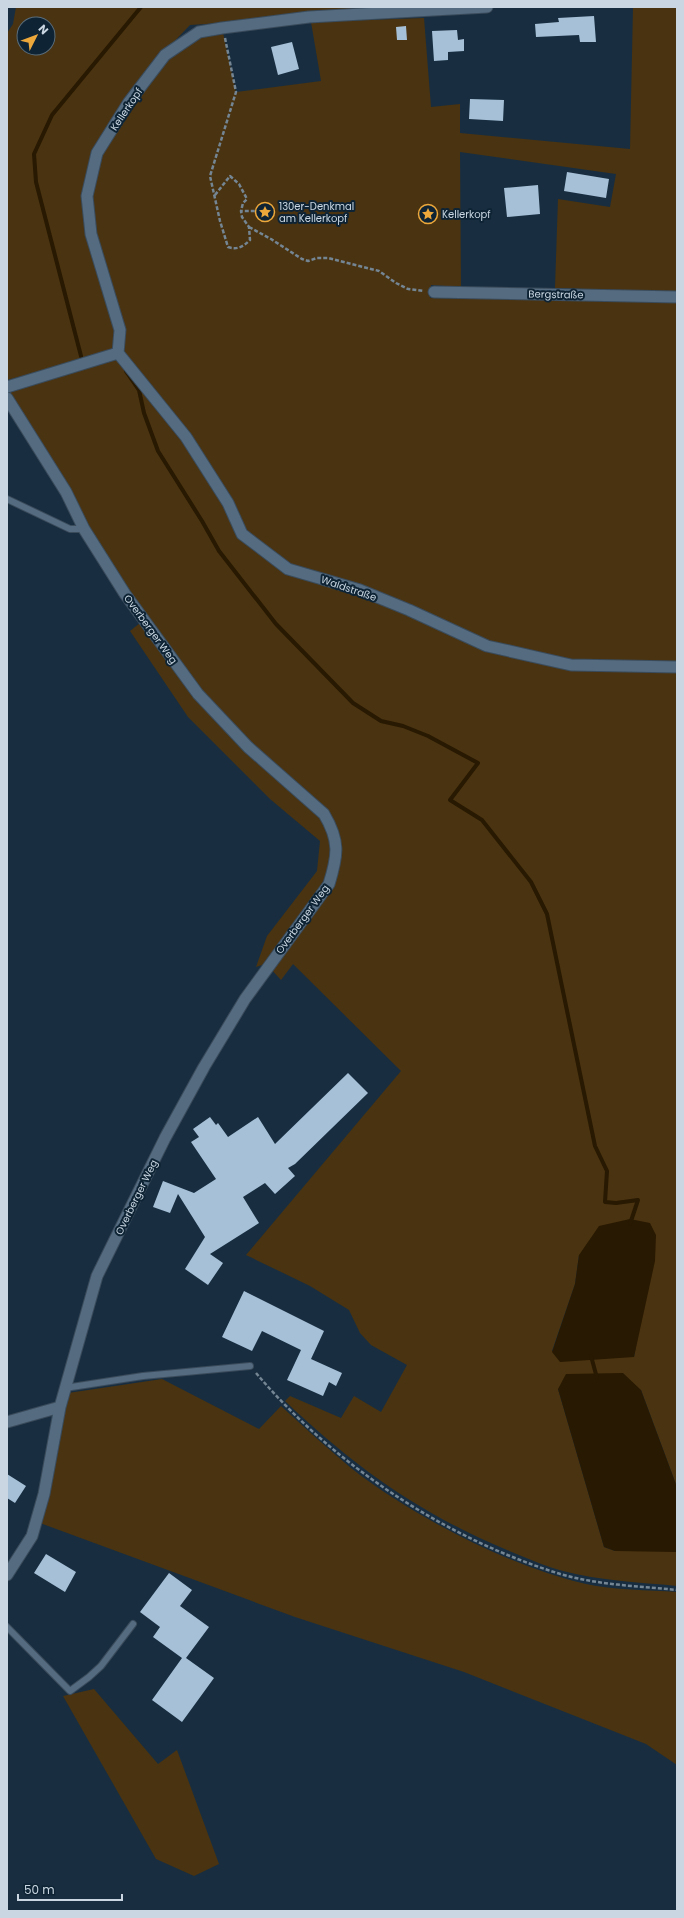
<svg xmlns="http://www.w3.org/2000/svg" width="684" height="1918" font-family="Poppins,sans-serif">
<rect width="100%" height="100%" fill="#182e40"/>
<!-- green -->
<path fill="#4a3310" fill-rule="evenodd" d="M16 7H395L315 17 190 25 164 52 126 101 84 195 117 330 115 351 7 380V33L13 24ZM24 24H48V48H24Z
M633 7H677V292L555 288 558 199 610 207 616 174 460 152 461 287 431 285 430 298 677 301V663L571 662 488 644 289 566 244 533 229 501 120 353 93 233 89 196 99 154 133 103 169 58 199 37 222 28 236 92 321 81 311 22 424 18 431 107 460 104V133L630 149Z
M115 356 185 438 242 536 266 555 360 592 487 648 572 667 677 671V1487L641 1390 558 1389 604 1547 615 1551H677V1586C639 1582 600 1581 563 1571 544 1566 525 1557 507 1550 420 1514 352 1465 285 1401L290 1396 341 1418 354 1396 381 1412 407 1365 371 1345 360 1333 349 1310 310 1286 246 1255 401 1071 293 964 281 980 270 968 330 885 335 827 249 745 199 692 127 593 7 392ZM579 1255 640 1321 634 1357 552 1351 575 1284Z
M140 623 194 695 321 816 329 829 333 860 325 882 265 964 256 967 267 936 317 871 320 841 270 799 188 717 130 631Z
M162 1379 259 1429 281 1406C304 1427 327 1448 351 1468 412 1516 510 1567 586 1584 613 1590 649 1590 677 1592V1765L646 1744 464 1672 295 1617 40 1523 68 1393Z
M94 1689 158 1764 177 1750 219 1864 194 1876 156 1859 63 1696Z"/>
<!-- water -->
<path fill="#281902" d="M630 1219 650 1223 656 1235 655 1261 634 1357 560 1362 552 1352 575 1284 579 1255 599 1226Z
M623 1373 641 1390 677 1487 676 1552 615 1551 604 1547 558 1389 566 1374Z"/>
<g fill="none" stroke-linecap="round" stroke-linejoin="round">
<!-- stream -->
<path stroke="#281902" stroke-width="4" d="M81 356 36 182 34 154 52 115 141 7
M126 371 139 390 144 413 158 451 202 521 219 551 276 624 353 703 381 721 403 726 428 736 478 763 450 800 482 820 531 882 547 914 595 1146 607 1171 605 1202 616 1203 638 1200 630 1224
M591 1356 597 1378"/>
</g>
<!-- building -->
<path fill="#a6c0d7" d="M594 16 596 42H580L579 35 536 37 535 24 559 22 558 18Z
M406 26 407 40H397L396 27Z
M457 30 458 40 464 39V51L448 52V60L434 61 432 31Z
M292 42 299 69 278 75 271 47Z
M470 99 504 100 503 121 469 119Z
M567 172 609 179 606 198 564 191Z
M538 185 540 214 507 217 504 188Z
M348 1073 368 1093 295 1164 288 1168 295 1176 275 1194 265 1183 243 1197 259 1223 210 1254 223 1263 208 1285 185 1269 205 1237 178 1194 170 1213 153 1207 163 1181 194 1193 216 1179 191 1142 199 1137 193 1129 210 1117 216 1125 218 1123 228 1137 258 1117 275 1144Z
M244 1291 324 1331 311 1359 342 1373 336 1386 329 1382 323 1396 287 1380 301 1350 262 1331 252 1351 222 1337Z
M7 1474 26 1486 15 1503 7 1498Z
M46 1554 76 1572 65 1592 34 1573Z
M169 1573 192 1590 180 1606 209 1627 186 1658 214 1678 182 1722 152 1700 182 1658 153 1637 160 1627 140 1612Z"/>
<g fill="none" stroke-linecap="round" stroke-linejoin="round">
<!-- service casing -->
<g stroke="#3a4b5b" stroke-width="8">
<path id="service" d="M7 499 70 529H84
M65 1388 143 1376 250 1366
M7 1627 70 1691 89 1677 101 1666 133 1624"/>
</g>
<!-- minor casing -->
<g stroke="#3a4b5b" stroke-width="13">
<path id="minor" d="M434 292 677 297
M118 353 186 437 228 503 242 534 288 569 360 590 409 610 487 646 571 665 677 667
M7 387 118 353 120 330 91 234 87 196 97 153 129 102 165 55 199 32 222 28 309 17 487 7
M7 398 66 492 84 529 125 594 198 694 248 747 324 814C340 841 338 855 329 884L245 999 204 1067 165 1138 97 1276 60 1407 44 1494 32 1536 7 1575
M7 1422 60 1407"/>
</g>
<!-- path -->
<path stroke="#748593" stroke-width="2.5" stroke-dasharray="4 2" stroke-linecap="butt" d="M225 38 236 92 210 176 220 221 228 247C237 250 243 247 250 240L249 227 242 217 241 211H258
M215 195 230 176 239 184 247 199 243 203 241 211
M257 212a8 8 0 1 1 16 0a8 8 0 1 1-16 0Z
M249 227 271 239 302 259 308 261 317 258H328L379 271 396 283 408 289 424 291
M256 1373C333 1464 443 1537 557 1573 595 1585 638 1586 677 1590"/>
<!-- service -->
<use href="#service" stroke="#546b80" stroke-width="6"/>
<!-- minor -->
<use href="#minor" stroke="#546b80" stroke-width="11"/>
</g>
<!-- icons -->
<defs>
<g id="sight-ring" transform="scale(1)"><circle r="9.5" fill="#0e2435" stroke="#eda83b" stroke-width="1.5"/><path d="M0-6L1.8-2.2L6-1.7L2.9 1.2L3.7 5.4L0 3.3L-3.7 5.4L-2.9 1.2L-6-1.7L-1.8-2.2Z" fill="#eda83b"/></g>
</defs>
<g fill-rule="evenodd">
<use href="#sight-ring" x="265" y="212"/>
<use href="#sight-ring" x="428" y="214"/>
</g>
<g text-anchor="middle" stroke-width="4" stroke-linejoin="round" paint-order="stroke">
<!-- street labels -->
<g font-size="10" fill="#cad7e2" stroke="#0e2435">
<text transform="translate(126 109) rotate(-56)" y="4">Kellerkopf</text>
<text transform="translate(556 294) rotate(1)" y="4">Bergstraße</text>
<text transform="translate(349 588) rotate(19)" y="4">Waldstraße</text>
<text transform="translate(151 629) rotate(54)" y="4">Overberger Weg</text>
<text transform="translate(302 919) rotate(-54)" y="4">Overberger Weg</text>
<text transform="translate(136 1197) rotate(-64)" y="4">Overberger Weg</text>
</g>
<!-- poi labels -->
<g font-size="10" fill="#cad7e2" stroke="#0e2435" text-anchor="start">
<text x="279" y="210">130er-Denkmal<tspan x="279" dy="12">am Kellerkopf</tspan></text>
<text x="442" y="218">Kellerkopf</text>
</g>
</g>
<!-- border -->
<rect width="684" height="1918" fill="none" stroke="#cad7e2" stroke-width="16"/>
<!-- north arrow -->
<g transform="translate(36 36) rotate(48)"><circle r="19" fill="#0e2435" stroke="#596c7a"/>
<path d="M0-3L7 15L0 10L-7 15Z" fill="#eda83b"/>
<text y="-6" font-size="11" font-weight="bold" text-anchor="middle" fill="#cad7e2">N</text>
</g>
<!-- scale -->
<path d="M18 1894v6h104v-6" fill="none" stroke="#cad7e2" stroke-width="2"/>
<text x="24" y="1894" font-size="12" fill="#cad7e2" stroke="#0e2435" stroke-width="3" paint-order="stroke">50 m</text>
</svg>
